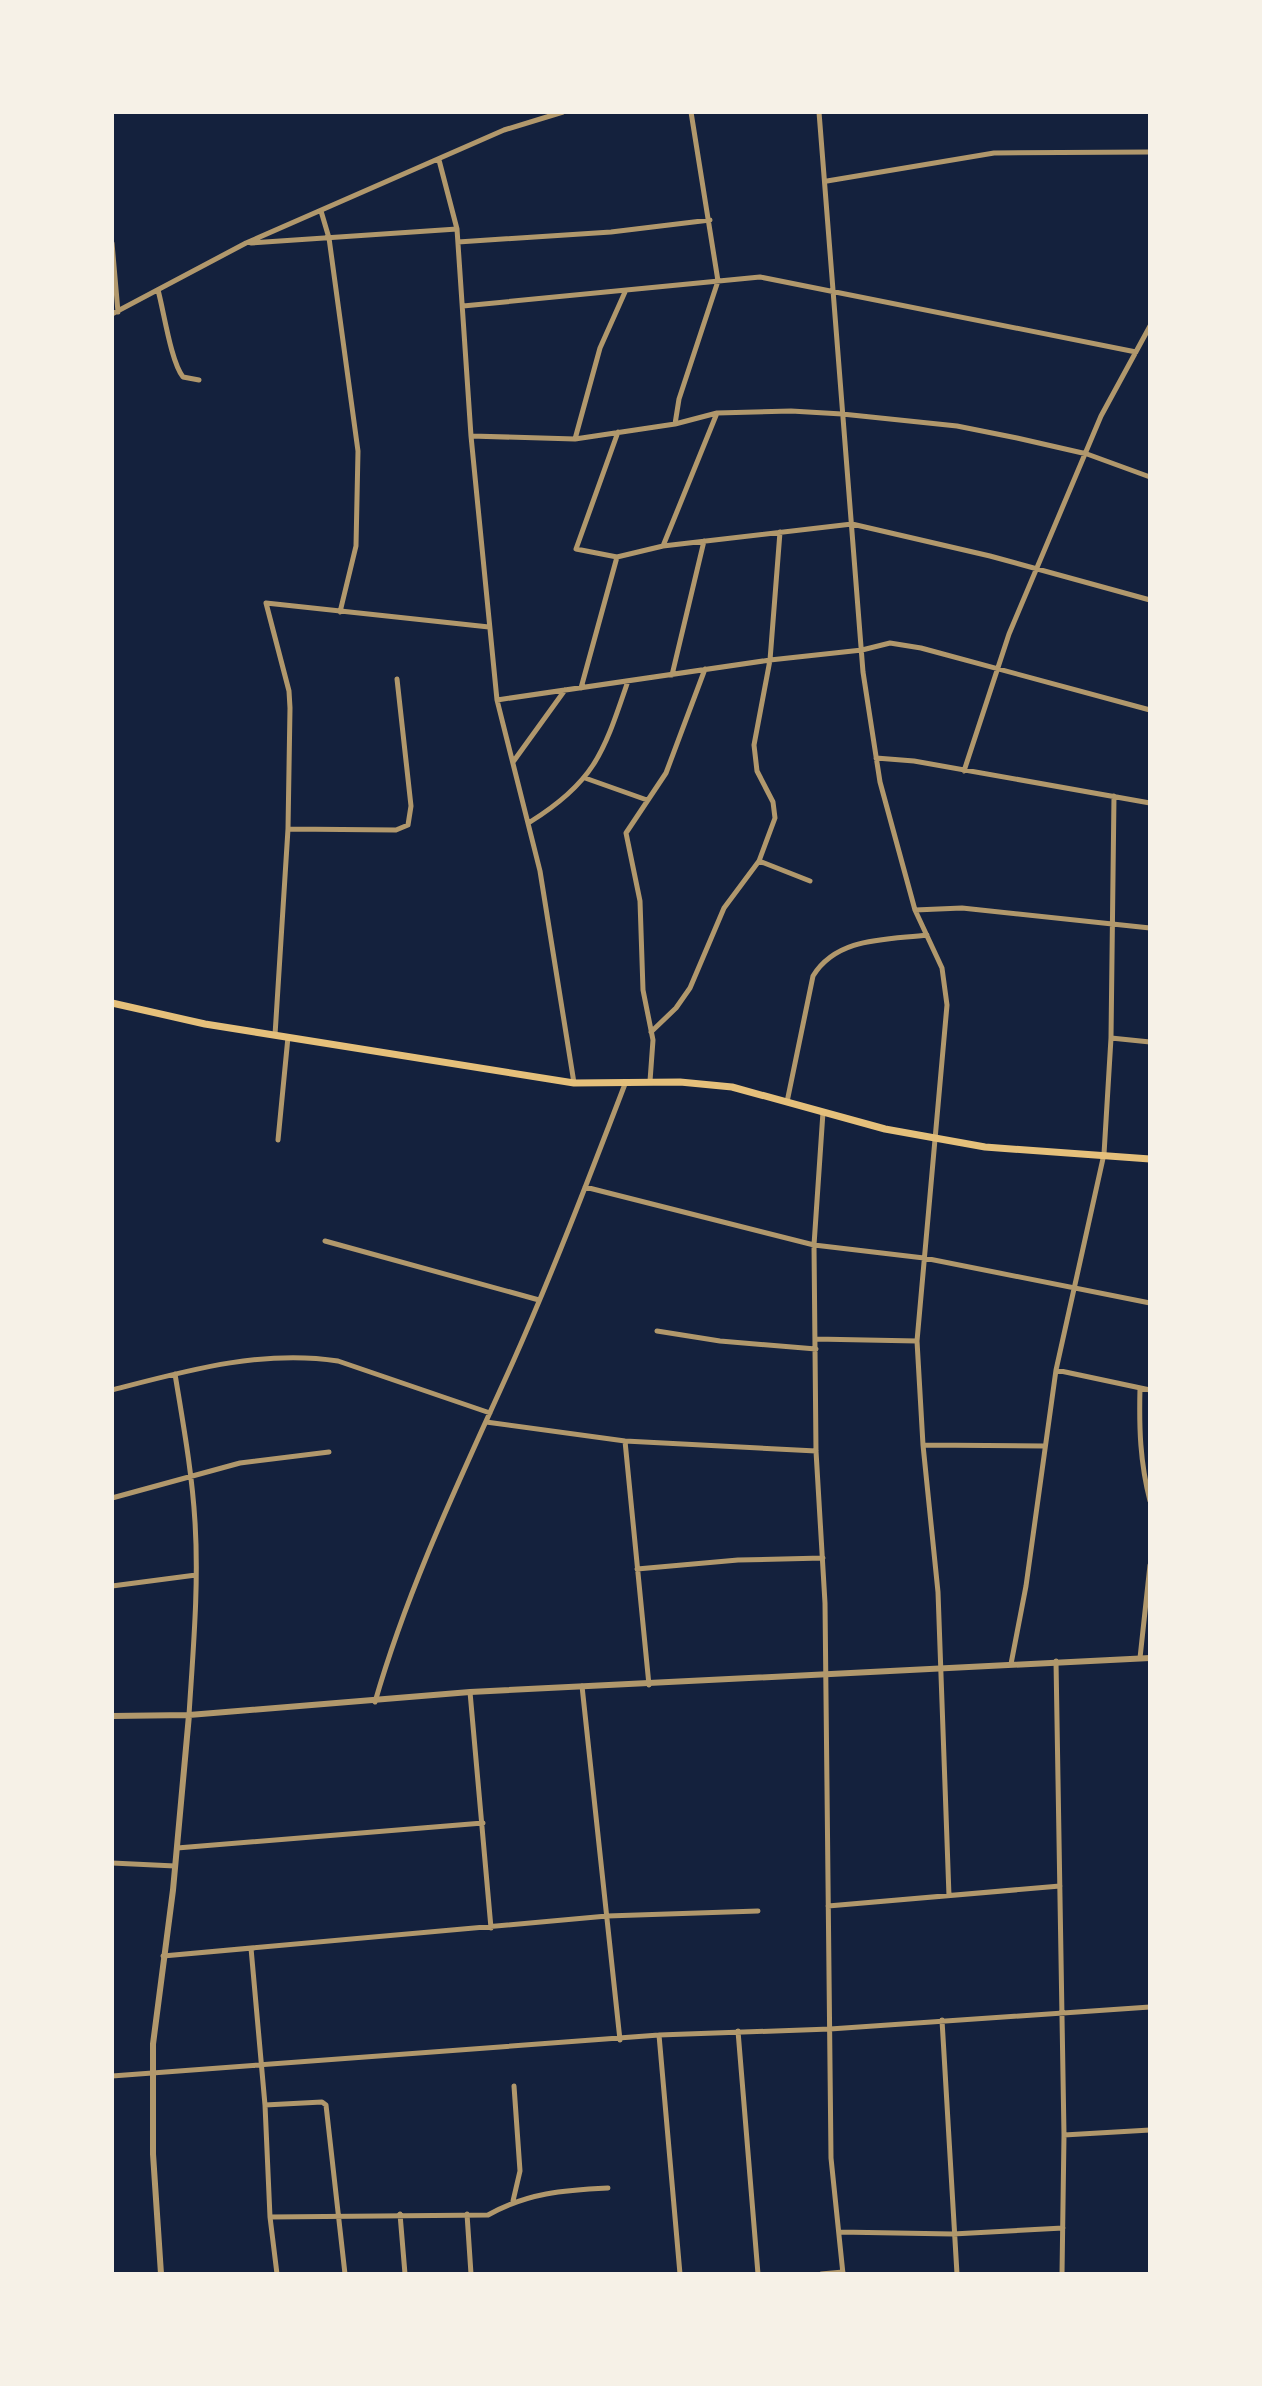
<svg xmlns="http://www.w3.org/2000/svg" width="1262" height="2386" font-family="'Noto Sans',sans-serif">
<rect width="100%" height="100%" fill="#14213d"/>
<g fill="none" stroke-linecap="round" stroke-linejoin="round">
<!-- minor -->
<path stroke="#b1986c" stroke-width="5" d="M819 112 863 672 880 782 915 910 942 968 947 1005 917 1341 923 1445 938 1592 949 1896
M439 160 457 229 471 436 497 700 540 871 574 1083
M827 181 994 153 1150 152
M321 211 329 238 358 451 356 546 340 612
M458 242 611 232 710 220
M112 243 118 312
M251 243 457 229
M158 290C164 312 171 362 183 377L199 380
M463 306 760 277 1136 352
M112 314 246 243 504 130 563 112
M675 424 679 399 718 281 691 112
M618 432 576 549 617 557 663 546 852 524 990 556 1150 600
M471 436 575 439 675 424 717 413 791 411 842 414 957 426 1017 438 1087 454 1150 477
M575 439 600 348 625 292
M663 546 717 413
M672 675 704 541
M581 688 617 557
M497 700 770 660 862 650 890 643 921 648 1150 710
M876 758 914 761 1150 803
M513 762 565 690
M964 771 1009 634 1101 416 1150 326
M585 778 647 800
M530 822C596 781 604 751 628 681
M288 829 396 830 408 825 411 806 397 679
M759 861 810 881
M915 910 962 908 1150 928
M651 1032 676 1008 690 988 724 908 759 861 775 818 773 802 757 771 754 745 770 660 780 532
M275 1035 288 829 290 708 289 691 266 603 489 627
M1111 1038 1150 1042
M650 1081 653 1040 643 990 640 901 626 833 666 773 705 669
M787 1102 813 976C837 937 886 940 927 935
M823 1112 814 1245 816 1451 825 1603 831 2158 843 2274
M278 1140 288 1037
M585 1187 814 1245 924 1258 1150 1303
M325 1241 539 1300
M657 1331 720 1341 816 1349
M815 1339 917 1341
M1056 1370 1150 1390
M175 1374C183 1423 192 1472 195 1522 199 1586 193 1651 189 1715
M1140 1388C1139 1428 1140 1462 1150 1501
M112 1390C185 1371 262 1349 338 1361L490 1413
M486 1422 625 1441 816 1451
M625 1441 649 1685
M923 1445 1044 1446
M112 1498 240 1463 329 1452
M637 1569 738 1560 823 1558
M112 1586 196 1575
M1140 1658 1150 1565
M1056 1661 1064 2135 1062 2274
M1011 1664 1026 1586 1056 1370 1104 1154 1111 1038 1114 796
M582 1686 620 2040
M470 1692 491 1928
M375 1702C409 1584 462 1475 512 1364 553 1272 589 1178 625 1084
M177 1848 483 1823
M112 1863 175 1866
M828 1906 1060 1886
M251 1948 265 2105 270 2217 277 2274
M163 1956 607 1916 758 1911
M942 2020 957 2274
M738 2031 758 2274
M659 2035 680 2274
M112 2076 659 2035 830 2029 1150 2007
M265 2105 322 2102 326 2105 345 2274
M1064 2135 1150 2130
M513 2201 520 2171 514 2086
M400 2214 405 2274
M467 2214 471 2274
M270 2217 488 2215C527 2193 564 2190 608 2188
M839 2232 953 2234 1063 2228
M821 2274 843 2272"/>
<!-- tertiary -->
<path stroke="#b1986c" stroke-width="6" d="M112 1716 189 1715 470 1692 1150 1658
M161 2274 153 2154V2044L173 1890 189 1715"/>
<!-- secondary -->
<path stroke="#e5c07b" stroke-width="7" d="M112 1003 205 1024 574 1083 680 1082 732 1087 885 1129 985 1147 1150 1159"/>
</g>
<!-- border -->
<rect width="1262" height="2386" fill="none" stroke="#f6f1e7" stroke-width="228"/>
</svg>
